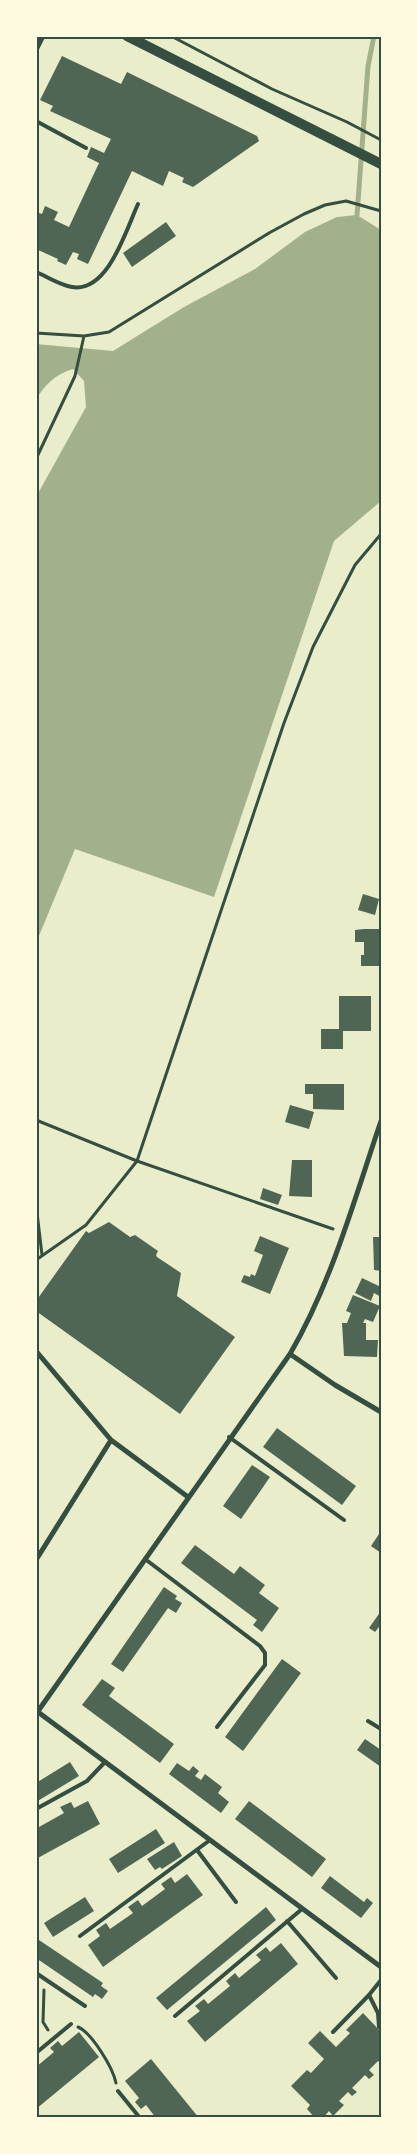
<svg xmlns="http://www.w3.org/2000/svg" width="417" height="2154" font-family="Arial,sans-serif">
<rect width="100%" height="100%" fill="#e9edc9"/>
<!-- water -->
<path fill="#a3b18a" d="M357 215 381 230V501L334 541 214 897 75 849 36 943V497L86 407 84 381 73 369C56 374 45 384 36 400V344L113 351 184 307 255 269 305 232 337 217Z"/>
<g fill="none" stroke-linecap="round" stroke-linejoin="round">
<!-- stream -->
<path stroke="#a3b18a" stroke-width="5" d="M357 215 368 66 374 36"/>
</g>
<!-- building -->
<path fill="#4f6655" d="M62 56 121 84 127 72 257 136 259 141 193 187 182 182 184 178 169 171 163 186 132 171 88 264 77 259 79 254 73 252 66 265 57 261 58 259 36 249V212L42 214 45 206 58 212 54 220 69 227 99 163 87 157 91 147 104 153 111 139 50 111 53 106 40 100Z
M166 222 176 236 132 267 123 253Z
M363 894 379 899 375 915 358 910Z
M364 929H381V963L379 966H361V955H364V942H355V930Z
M339 996H371V1031H343V1049H321V1029H339Z
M305 1084H344V1110L313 1109V1094H305Z
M290 1105 314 1112 309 1129 285 1122Z
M292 1160H312V1197L289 1196Z
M263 1188 282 1195 278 1205 260 1199Z
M109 1222 130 1237 135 1235 158 1251 156 1255 157 1257 181 1273 177 1296 235 1337 180 1414 36 1311V1301L86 1231 89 1233Z
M260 1236 289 1248 270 1294 241 1282 244 1275 250 1277 251 1274 255 1276 263 1255 254 1251Z
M373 1237H381V1271L374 1270Z
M362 1278 381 1287V1297L374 1293 371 1301 355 1293Z
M353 1295 380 1306 373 1322 365 1319 363 1323H366V1340H378L377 1357 344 1356 342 1323H347L351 1313 346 1311Z
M277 1428 356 1486 342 1505 263 1447Z
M252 1465 270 1477 241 1519 223 1506Z
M379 1534 381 1535V1553L371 1546Z
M195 1545 234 1574 240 1566 265 1585 259 1593 279 1608 262 1632 253 1625 257 1620 181 1563Z
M164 1587 177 1596 175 1599 182 1603 176 1613 168 1608 123 1672 111 1664Z
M381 1611V1628L379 1627 375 1632 369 1628Z
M282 1659 301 1673 243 1751 225 1737Z
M102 1679 115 1688 109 1696 174 1744 160 1763 82 1705Z
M365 1739 381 1750V1767L357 1750Z
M70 1762 79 1776 36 1802V1783Z
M177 1763 189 1771 193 1766 199 1771 195 1776 201 1780 205 1774 222 1787 218 1793 229 1802 221 1813 169 1774Z
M88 1801 100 1824 36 1859V1822L39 1827 64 1813 60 1807 71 1802 74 1808Z
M249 1801 326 1859 312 1877 235 1819Z
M156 1829 165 1843 118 1873 109 1859Z
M174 1842 182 1856 162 1869 160 1867 155 1870 147 1859Z
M187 1874 203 1895 103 1967 88 1945 100 1936 96 1930 106 1923 110 1929 133 1913 128 1907 138 1900 142 1906 165 1889 161 1884 171 1877 175 1883Z
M330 1876 364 1902 367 1898 373 1903 361 1918 321 1888Z
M85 1897 94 1911 53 1937 44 1923Z
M266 1907 276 1920 167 2010 156 1998Z
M36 1938 103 1983 101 1986 108 1991 102 1999 95 1994 93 1997 36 1958Z
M281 1943 298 1964 205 2042 187 2021 200 2011 195 2006 204 1999 208 2004 230 1986 226 1981 235 1973 239 1978 261 1960 256 1955 266 1947 270 1952Z
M363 2013 381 2032V2064L378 2061 369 2070 374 2075 369 2079 365 2075 352 2088 357 2092 352 2096 348 2092 339 2101 344 2105 333 2116 329 2111 323 2118H315L307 2109 310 2105 291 2086 307 2070 311 2073 324 2059 308 2043 320 2031 336 2047 350 2033 346 2030Z
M79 2032 99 2057 36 2109V2067L54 2052 50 2048 58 2041 62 2046Z
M151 2059 199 2118H156L146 2105 141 2109 135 2102 139 2098 125 2081Z"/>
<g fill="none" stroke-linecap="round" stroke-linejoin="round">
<!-- path -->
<path stroke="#344e41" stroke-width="3" d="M171 36 272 89 347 122 381 140
M36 333 84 336 109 332 269 233 304 214 325 205 346 201 381 211
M36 459 75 376 84 336
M36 1120 137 1161 333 1229
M36 1204 42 1255
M36 1260 86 1225 137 1161 284 723 313 647 355 565 381 534
M44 1990 43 2022 48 2030
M78 2027C92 2033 113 2068 116 2083"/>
<!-- service -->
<path stroke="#344e41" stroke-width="4" d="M36 121 86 148
M36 272C48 277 60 285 72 287 108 293 126 230 138 204
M229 1437 344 1520
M145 1559 260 1646 265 1653V1665L217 1727
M368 1721 381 1729
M36 1809 87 1781 105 1762
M197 1850 236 1902
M287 1921 336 1978
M80 1936 210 1840
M36 1973 85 2006
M369 1995 378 2013 379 2027
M175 2016 302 1909
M333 2032 369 1995 381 1980
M36 2053 71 2024
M118 2091 140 2118"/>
<!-- minor -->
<path stroke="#344e41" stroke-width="5" d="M36 50 43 36
M36 1351 111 1440 188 1497
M290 1354 335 1385 381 1412
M36 1560 111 1440
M38 1712 381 1967
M36 1714 290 1354C332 1282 354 1200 381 1121"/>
<!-- secondary -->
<path stroke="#344e41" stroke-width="10" d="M127 36 381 164"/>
</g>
<!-- border -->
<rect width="417" height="2154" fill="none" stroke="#fefae0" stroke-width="75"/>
<rect x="38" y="38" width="342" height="2078" fill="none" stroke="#344e41" stroke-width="2"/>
</svg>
